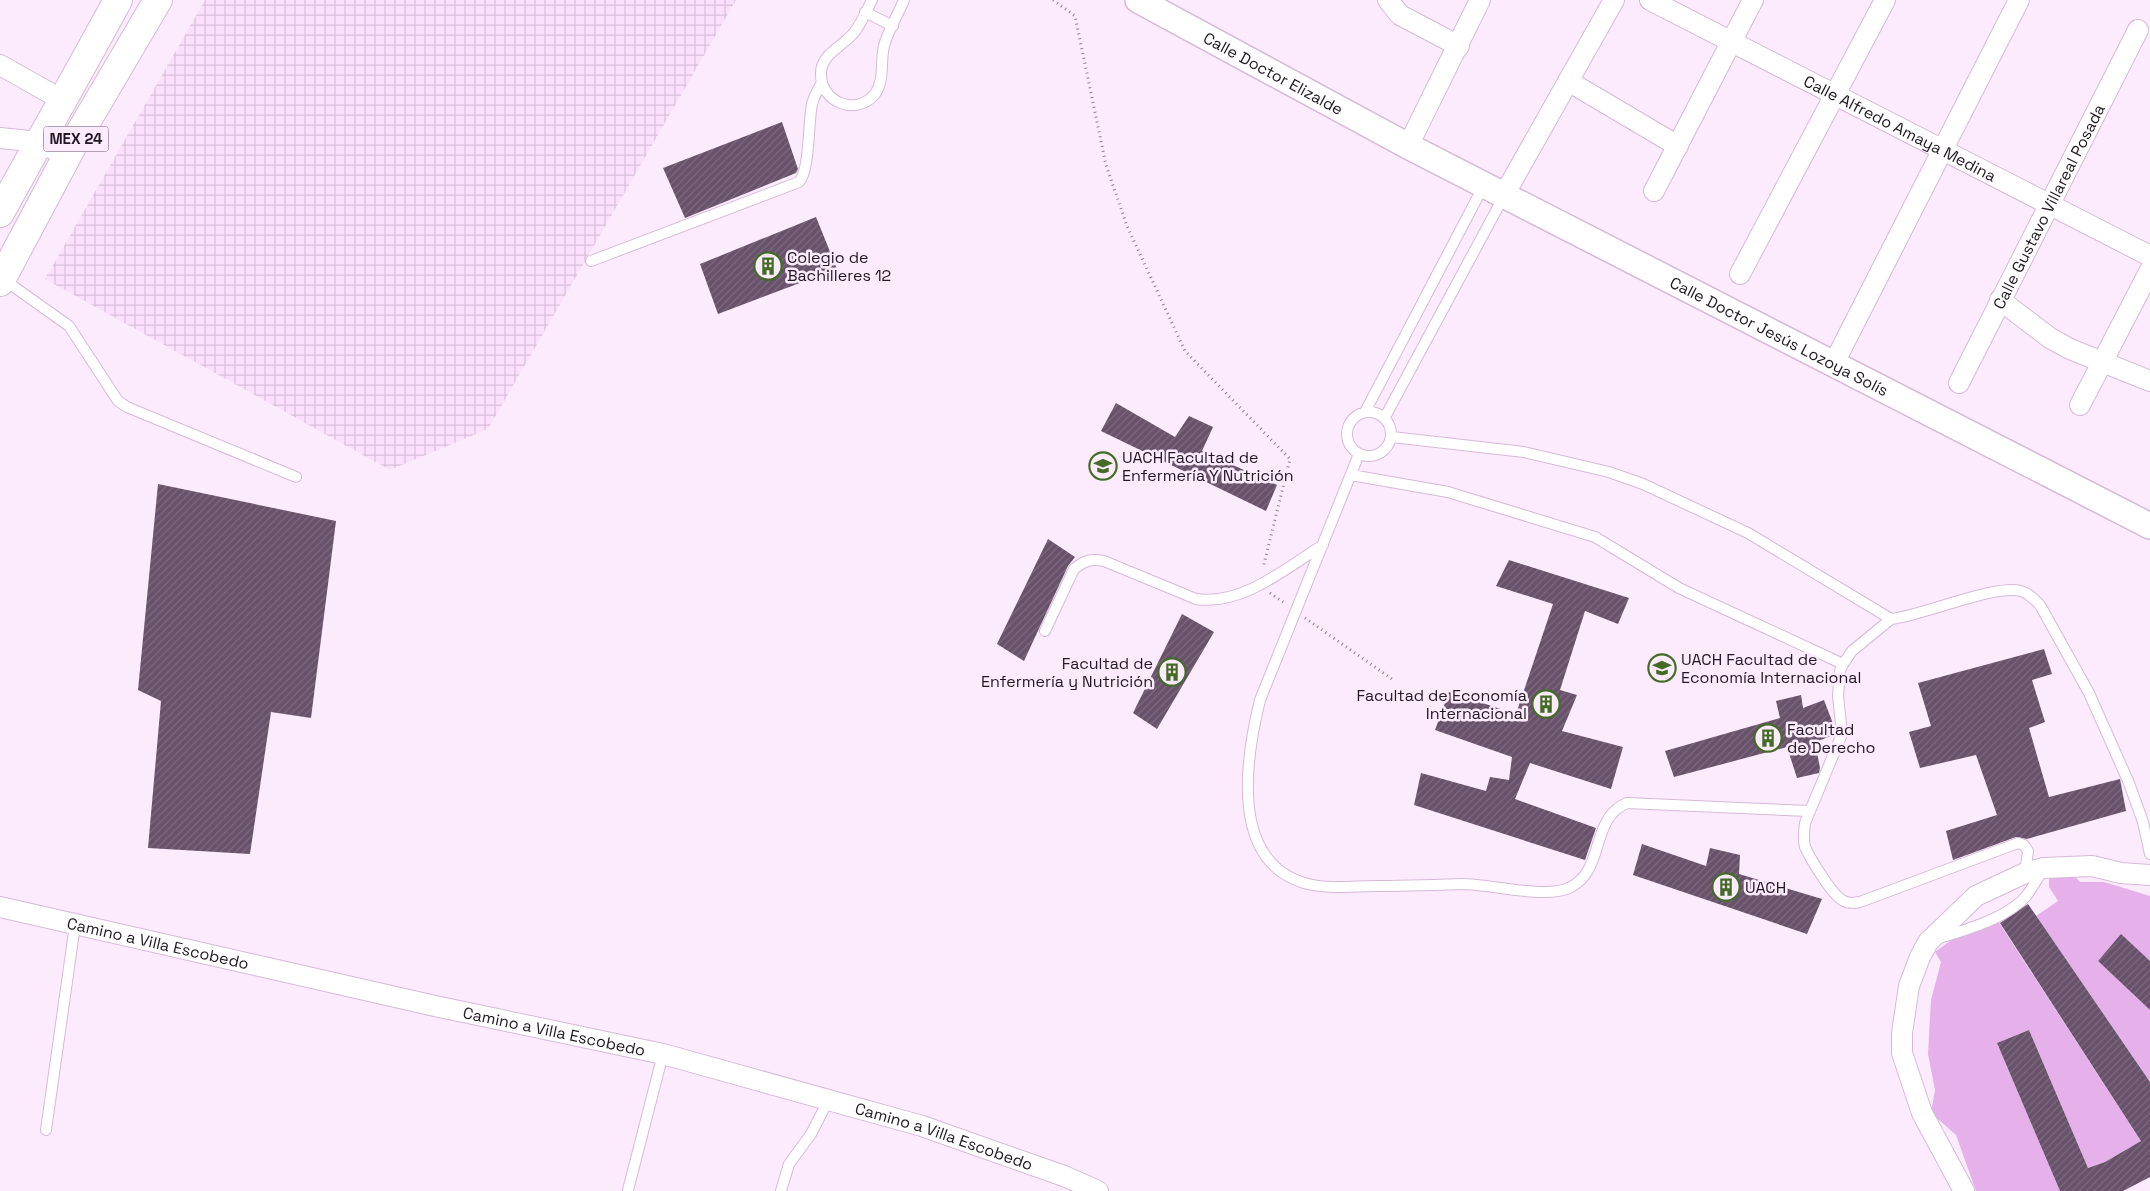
<svg xmlns="http://www.w3.org/2000/svg" width="2150" height="1191" font-family="'Space Grotesk',sans-serif">
<defs>
<pattern id="industrial-grid" width="8" height="8" patternUnits="userSpaceOnUse" patternTransform="scale(1.25)"><rect width="8" height="8" fill="#fbe0fd"/><path d="M0 4h8M4 0v8" fill="none" stroke="#d7bfd9"/></pattern>
<pattern id="building-hatch" width="6" height="6" patternUnits="userSpaceOnUse" patternTransform="scale(1.25)"><rect width="6" height="6" fill="#68516a"/><path d="M-1 1l2-2M0 6l6-6M5 7l2-2" fill="none" stroke="#7d6b7f"/></pattern>
</defs>
<rect width="100%" height="100%" fill="#fcebfd"/>
<!-- industrial -->
<path fill="url(#industrial-grid)" d="M205 0H736L488 429 390 470 45 279Z"/>
<!-- garden -->
<path fill="#e6b0eb" d="M2069 869 2080 882H2104L2150 896V961L2121 935 2098 961 2150 1010V1082L2036 916 2058 901 2049 887V877Z
M1998 921 2141 1141 2105 1162 2088 1168 2029 1030 1997 1043 2060 1191H1976L1956 1135 1931 1113 1935 1090 1928 1054 1931 1000 1941 962 1935 952 1957 936Z"/>
<!-- building -->
<path fill="url(#building-hatch)" d="M782 122 798 169 796 173 685 218 663 168Z
M816 217 837 269 718 314 700 264Z
M1116 403 1175 437 1189 416 1213 427 1202 451 1277 485 1266 511 1101 431Z
M158 484 336 521 311 718 271 712 250 854 148 848 161 701 138 690Z
M1048 539 1075 557 1068 566 1024 661 997 644Z
M1509 560 1629 598 1618 624 1585 611 1560 690 1577 695 1562 731 1623 747 1611 789 1530 763 1515 799 1596 828 1585 860 1414 805 1421 773 1486 791 1490 777 1509 780 1512 757 1435 730 1449 692 1516 714 1553 604 1496 586Z
M1182 614 1214 632 1157 729 1133 713Z
M2044 649 2052 674 2032 680 2045 722 2029 728 2049 797 2120 779 2126 811 2027 839 2016 837 1953 860 1946 831 1997 815 1976 755 1920 768 1909 732 1931 726 1918 683Z
M1801 695 1803 708 1824 700 1835 729 1834 735 1815 742 1820 768 1819 773 1797 778 1787 747 1674 777 1665 751 1780 718 1776 701Z
M1642 844 1706 866 1710 848 1740 855 1739 874 1822 899 1807 934 1633 875Z
M2028 904 2150 1082V1177L2123 1191H2060L1997 1043 2029 1030 2088 1168 2105 1162 2141 1141 2000 923Z
M2121 934 2150 961V1010L2098 961Z"/>
<g fill="none" stroke-linecap="round" stroke-linejoin="round">
<!-- service casing -->
<g stroke="#d5bad7" stroke-width="12">
<path id="service" d="M872 0C867 10 862 21 856 30 846 45 821 53 821 73 820 102 856 117 875 94 885 80 880 61 884 46 888 30 898 15 904 0
M865 12 893 26
M591 261 799 182C810 170 808 123 812 104 814 96 818 90 822 82
M3 279 69 326 118 401 127 407 296 477
M1347 434a22 22 0 1 1 44 0a22 22 0 1 1-44 0Z
M1365 412 1484 185
M1385 417 1504 196
M1392 437 1524 452 1609 472 1643 484 1748 533 1891 619C1924 615 1995 584 2021 591 2028 593 2034 599 2040 605L2089 693 2129 783 2143 822 2150 854
M1359 454 1260 700C1246 757 1229 860 1304 883 1325 889 1350 887 1372 886 1402 886 1432 885 1462 884 1492 884 1547 900 1571 887 1605 870 1590 818 1627 803L1809 811
M1351 475 1448 492 1595 537 1679 588 1843 664
M1891 619 1852 651 1843 664 1840 671 1838 696 1842 734 1805 823C1804 831 1803 839 1805 847 1810 858 1833 897 1844 901 1849 904 1855 903 1860 902L2018 843 2024 845 2028 851 2025 873
M1045 631 1074 569C1084 561 1091 558 1104 561L1196 599C1242 606 1286 568 1323 545
M1939 938C1966 930 2008 918 2027 895 2033 887 2038 877 2044 869
M46 1130 75 925
M628 1190 663 1054
M781 1191 789 1164 811 1134 829 1099"/>
</g>
<!-- minor casing -->
<g stroke="#d5bad7" stroke-width="22">
<g id="minor">
<path d="M1388 0 1400 15 1459 46"/>
<path id="s1" d="M1650 0 2150 256"/>
<path d="M0 65 64 101"/>
<path d="M1568 81 1678 146"/>
<path d="M0 138 39 142 67 156"/>
<path d="M1408 146 1480 0"/>
<path d="M1654 191 1753 0"/>
<path d="M1504 195 1614 0"/>
<path d="M1740 274 1885 0"/>
<path d="M2000 300 2050 338 2070 349 2150 381"/>
<path d="M1834 363 2019 0"/>
<path id="s2" d="M1959 383 2138 30"/>
<path d="M2080 405 2150 270"/>
<path id="s3" d="M0 907 435 1006 663 1054 922 1126 1064 1176 1098 1191"/>
<path d="M1964 1191 1922 1113 1902 1053V1033L1909 986 1920 957 1928 942 1976 896 2025 873 2044 868 2092 866 2121 873 2150 875"/>
</g>
</g>
<!-- tertiary casing -->
<g stroke="#d5bad7" stroke-width="28">
<g id="tertiary">
<path id="s4" d="M1138 0 1408 146 2150 526"/>
</g>
</g>
<!-- primary casing -->
<g stroke="#d5bad7" stroke-width="30">
<path id="primary" d="M0 213C39 142 79 72 118 0
M0 282 75 141 158 0"/>
</g>
<!-- path -->
<path stroke="#8e818f" stroke-width="3" stroke-dasharray="1 4" stroke-linecap="butt" d="M1053 0 1075 16 1106 165 1127 226 1185 351 1290 459 1263 568
M1270 593 1286 604
M1305 618 1392 679"/>
<!-- service -->
<use href="#service" stroke="#fff" stroke-width="10"/>
<!-- minor -->
<use href="#minor" stroke="#fff" stroke-width="20"/>
<!-- tertiary -->
<use href="#tertiary" stroke="#fff" stroke-width="25"/>
<!-- primary -->
<use href="#primary" stroke="#fff" stroke-width="28"/>
</g>
<!-- icons -->
<defs>
<g id="building-ring" transform="scale(1.4375)"><circle r="9.5" fill="#fcebfd" stroke="#436b26" stroke-width="1.5"/><path d="M-4-6H4V6H1V3H-1V6H-4ZM-2.5-4.3h1.7v1.8h-1.7ZM.8-4.3h1.7v1.8H.8ZM-2.5-1h1.7V.8h-1.7ZM.8-1h1.7V.8H.8Z" fill="#436b26"/></g>
<g id="school-ring" transform="scale(1.4375)"><circle r="9.5" fill="#fcebfd" stroke="#436b26" stroke-width="1.5"/><path d="M0-5L7-2L0 1L-7-2ZM-4 1L0 2.5L4 1V4Q0 6-4 4Z" fill="#436b26"/></g>
<g id="university-ring" transform="scale(1.4375)"><circle r="9.5" fill="#fcebfd" stroke="#436b26" stroke-width="1.5"/><path d="M0-5L7-2L0 1L-7-2ZM-4 1L0 2.5L4 1V4Q0 6-4 4Z" fill="#436b26"/></g>
</defs>
<g fill-rule="evenodd">
<use href="#building-ring" x="768" y="266"/>
<use href="#school-ring" x="1103" y="466"/>
<use href="#university-ring" x="1662" y="668"/>
<use href="#building-ring" x="1172" y="672"/>
<use href="#building-ring" x="1546" y="704"/>
<use href="#building-ring" x="1768" y="738"/>
<use href="#building-ring" x="1726" y="887"/>
</g>
<g text-anchor="middle" stroke-width="5" stroke-linejoin="round" paint-order="stroke">
<!-- shield labels -->
<rect fill="#fcebfd" stroke="#635764" stroke-width="1" x="43.5" y="126.5" width="65" height="25" rx="4"/>
<g font-size="15" font-weight="bold" fill="#211822">
<text x="76" y="144">MEX 24</text>
</g>
<!-- street labels -->
<g font-size="16" fill="#211822" stroke="#fcebfd">
<text dy="6" stroke="none"><textPath href="#s4" startOffset="154">Calle Doctor Elizalde</textPath></text>
<text dy="6" stroke="none"><textPath href="#s1" startOffset="281">Calle Alfredo Amaya Medina</textPath></text>
<text dy="6" stroke="none"><textPath href="#s2" startOffset="198">Calle Gustavo Villareal Posada</textPath></text>
<text dy="6" stroke="none"><textPath href="#s4" startOffset="724">Calle Doctor Jesús Lozoya Solís</textPath></text>
<text dy="6" stroke="none"><textPath href="#s3" startOffset="162">Camino a Villa Escobedo</textPath></text>
<text dy="6" stroke="none"><textPath href="#s3" startOffset="568">Camino a Villa Escobedo</textPath></text>
<text dy="6" stroke="none"><textPath href="#s3" startOffset="972">Camino a Villa Escobedo</textPath></text>
</g>
<!-- poi labels -->
<g font-size="16" fill="#211822" stroke="#fcebfd" text-anchor="start">
<text x="787" y="263">Colegio de<tspan x="787" dy="18">Bachilleres 12</tspan></text>
<text x="1122" y="463">UACH Facultad de<tspan x="1122" dy="18">Enfermería Y Nutrición</tspan></text>
<text x="1681" y="665">UACH Facultad de<tspan x="1681" dy="18">Economía Internacional</tspan></text>
<text x="1153" y="669" text-anchor="end">Facultad de<tspan x="1153" dy="18">Enfermería y Nutrición</tspan></text>
<text x="1527" y="701" text-anchor="end">Facultad de Economía<tspan x="1527" dy="18">Internacional</tspan></text>
<text x="1787" y="735">Facultad<tspan x="1787" dy="18">de Derecho</tspan></text>
<text x="1745" y="893">UACH</text>
</g>
</g>
</svg>
